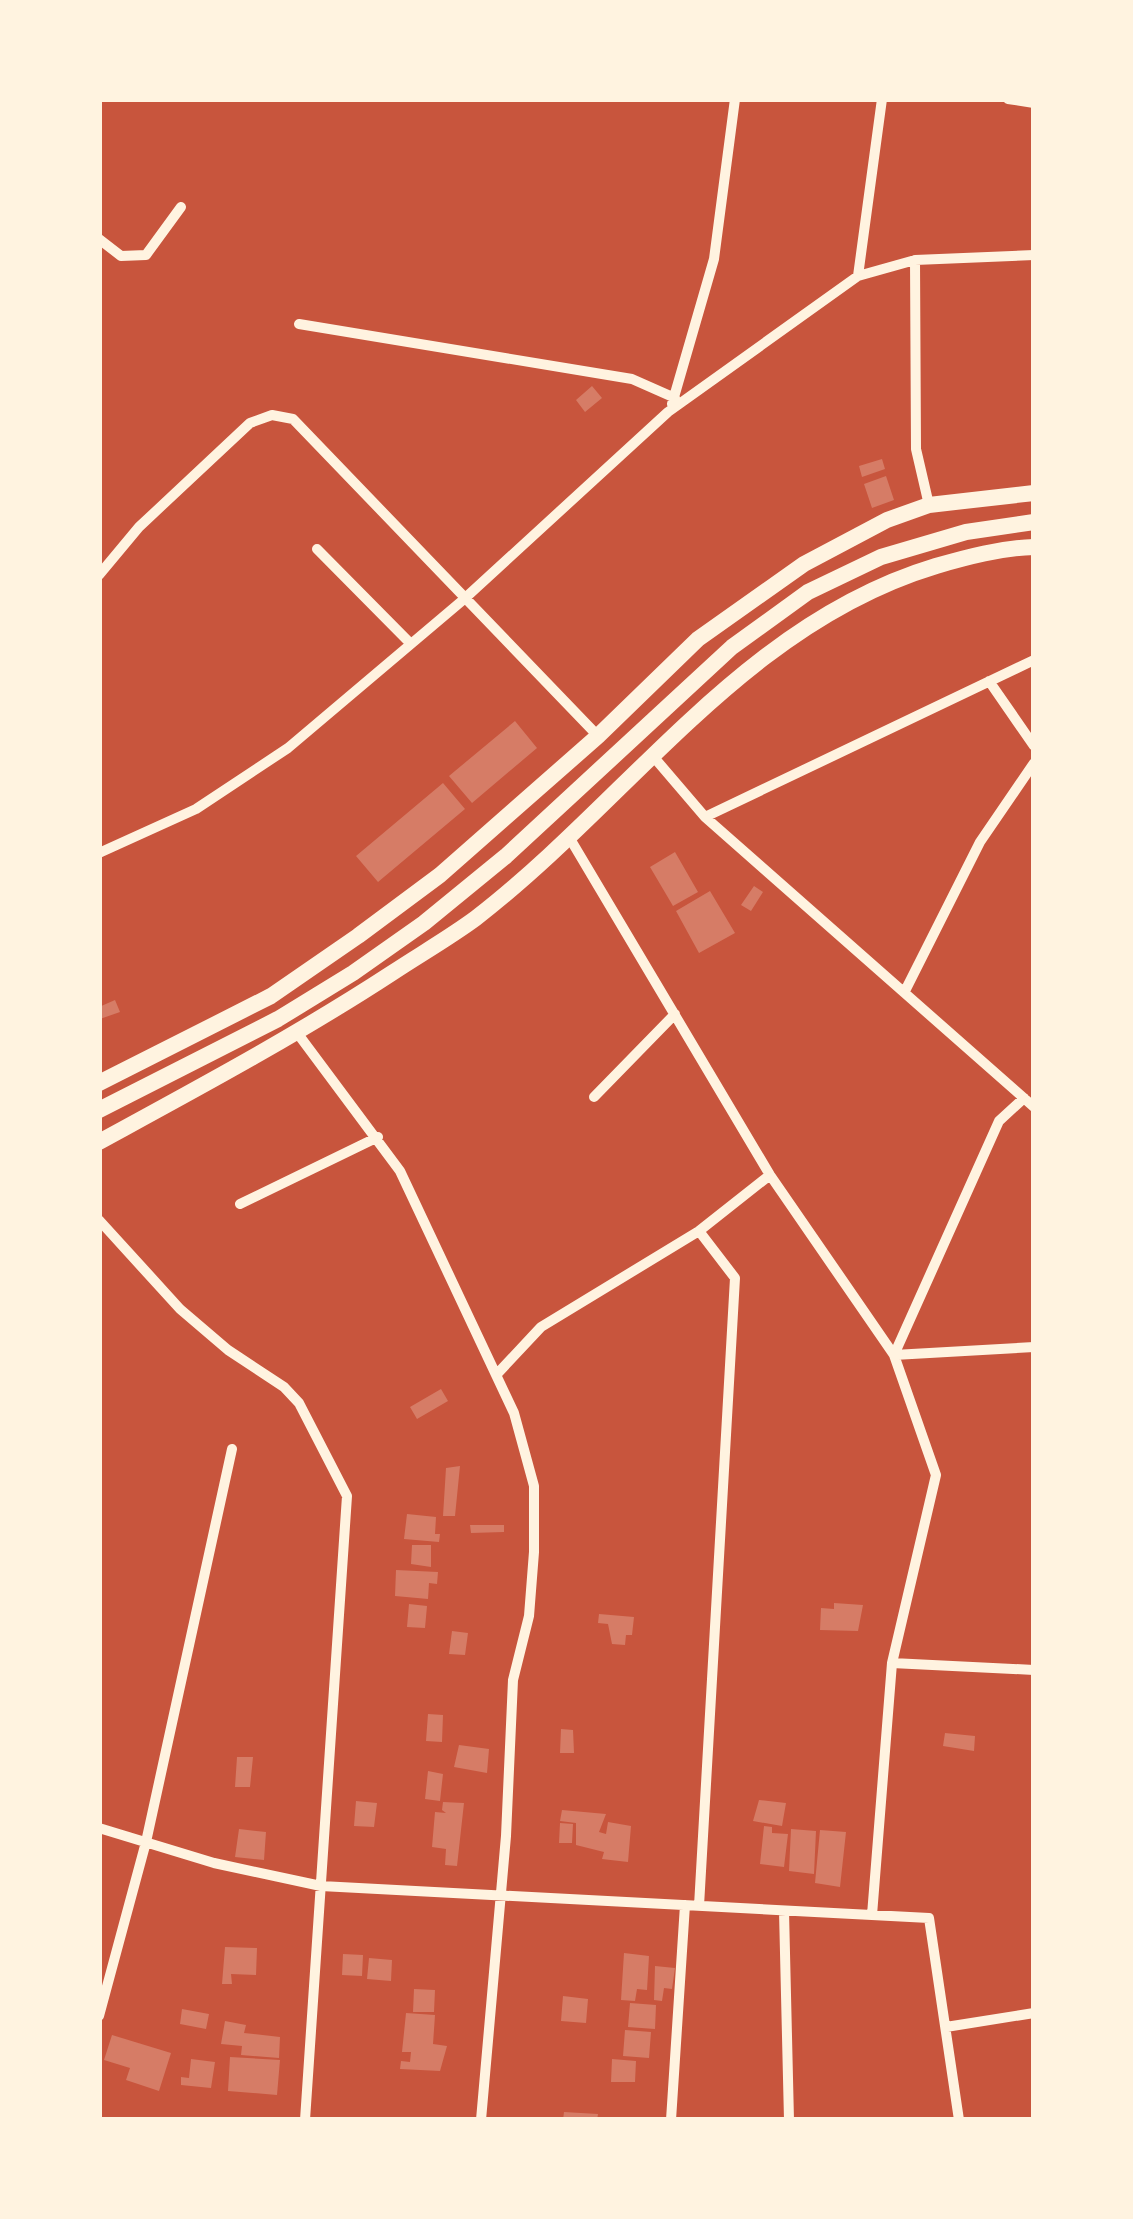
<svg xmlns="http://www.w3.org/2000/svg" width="1133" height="2219" font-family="'Exo 2',sans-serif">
<rect width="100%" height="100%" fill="#c8553d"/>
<!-- building -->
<path fill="#d67c66" d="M592 386 602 398 585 412 576 400Z
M882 459 885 469 862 477 859 466Z
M886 476 894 500 872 508 864 484Z
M515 721 537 748 472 803 449 776Z
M443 783 465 809 378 882 356 856Z
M675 852 698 892 673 906 650 867Z
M754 886 763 892 751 911 741 905Z
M710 891 735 933 699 953 676 911Z
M115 1000 120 1012 100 1019 99 1007Z
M441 1389 448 1401 417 1419 410 1407Z
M460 1466 455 1516H443L446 1468Z
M407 1514 436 1517 435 1534H440L439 1542 404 1539Z
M470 1525H504V1532L471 1533Z
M412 1545H431V1567L411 1564Z
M396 1570 438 1572 437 1584 429 1583 428 1599 395 1596Z
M834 1603 863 1605 858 1631 820 1630 821 1608 834 1609Z
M409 1604 427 1606 425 1628 407 1627Z
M599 1614 634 1617 632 1635H626L625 1645 612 1644 608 1624 598 1623Z
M452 1631 468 1633 465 1655 449 1654Z
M428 1714 443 1715 442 1742 426 1741Z
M561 1729 573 1730 574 1753H560Z
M945 1733 975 1736 974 1751 943 1746Z
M459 1745 489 1749 487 1773 454 1767Z
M237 1757H253L250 1787H235Z
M428 1771 443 1774 440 1801 425 1799Z
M759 1800 786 1803 782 1826 753 1821Z
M356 1801 377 1803 374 1827 354 1826Z
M443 1802 464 1803 457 1866 445 1865 446 1849 432 1847 435 1812 446 1813 442 1810Z
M562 1810 606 1814 599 1832 606 1834 608 1822 631 1826 628 1862 602 1859 604 1852 576 1845V1823L560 1821Z
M560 1823 573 1824 572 1843H559Z
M764 1826 772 1827V1833L788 1834 784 1867 760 1864Z
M239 1829 266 1832 264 1860 235 1857Z
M791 1829 816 1831 814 1874 789 1871Z
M820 1830 846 1832 840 1887 815 1883Z
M225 1947 257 1948 256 1975 231 1974 232 1984H222Z
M624 1953 649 1956 647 1990 637 1989 635 2001 621 2000Z
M343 1954 363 1955 362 1976 342 1975Z
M369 1958 392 1960 391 1981 367 1979Z
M655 1966 675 1968 672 1989 664 1988 662 2001 654 2000Z
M414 1989 435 1990 434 2012H413Z
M563 1996 588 1999 586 2023 561 2021Z
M630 2003 656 2005 655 2029 628 2027Z
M182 2009 209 2014 206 2029 180 2024Z
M406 2013 435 2015 433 2044 447 2046 440 2071 400 2069 401 2061 410 2062 411 2052H402Z
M225 2021 246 2025 244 2033 280 2037 279 2058 241 2055 242 2046 221 2044Z
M625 2030 651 2032 649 2058 623 2056Z
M112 2035 171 2053 159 2091 126 2080 130 2068 104 2060Z
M230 2057 280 2060 277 2095 228 2091Z
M191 2059 215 2062 211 2088 181 2085V2077L189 2078Z
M612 2059 636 2061 635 2082H611Z
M564 2112 598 2114 597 2120H563Z"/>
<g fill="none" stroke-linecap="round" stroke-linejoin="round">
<!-- minor -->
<path stroke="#fff3e0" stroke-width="10" d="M1008 99 1034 103
M99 239 121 256 146 255 181 207
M915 260 916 449 929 505
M858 276 882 99
M299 324 632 379 675 398
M672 404 714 259 735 99
M317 549 410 643
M99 575 139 527 250 423 272 415 293 419 598 736
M989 681 1034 746
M652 755 705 817 1034 1107
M705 817 1034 660
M569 837 770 1175 894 1355 936 1475 892 1663 872 1915
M99 853 196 809 288 748 463 600 668 412 858 276 915 260 1034 255
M905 991 980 842 1034 763
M298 1034 400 1171 514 1413 534 1486V1552L529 1616 513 1680 506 1836 481 2120
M594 1097 675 1014
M1024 1098 999 1121 894 1355 1034 1347
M240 1204 378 1137
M99 1220 180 1309 228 1350 284 1387 299 1403 347 1496 305 2120
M497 1374 541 1327 699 1231 770 1175
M892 1663 1034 1670
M99 1828 214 1863 321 1886 929 1918 959 2120
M699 1906 735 1278 699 1231
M784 1911 789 2120
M99 2016 146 1842 232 1449
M946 2027 1034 2013
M671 2120 685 1905"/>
<!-- secondary -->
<path stroke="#fff3e0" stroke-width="16" d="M99 1083 271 996 358 936 440 875 598 736 698 639 804 564 887 520 929 505 1034 493
M99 1110 278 1019 353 973 424 923 506 856 732 647 808 592 881 557 966 532 1034 522
M99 1142C198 1088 297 1035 392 973 419 955 449 938 476 918 629 800 743 624 936 566 967 557 1001 548 1034 547"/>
</g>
<!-- border -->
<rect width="1133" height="2219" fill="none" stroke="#fff3e0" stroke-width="204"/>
</svg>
